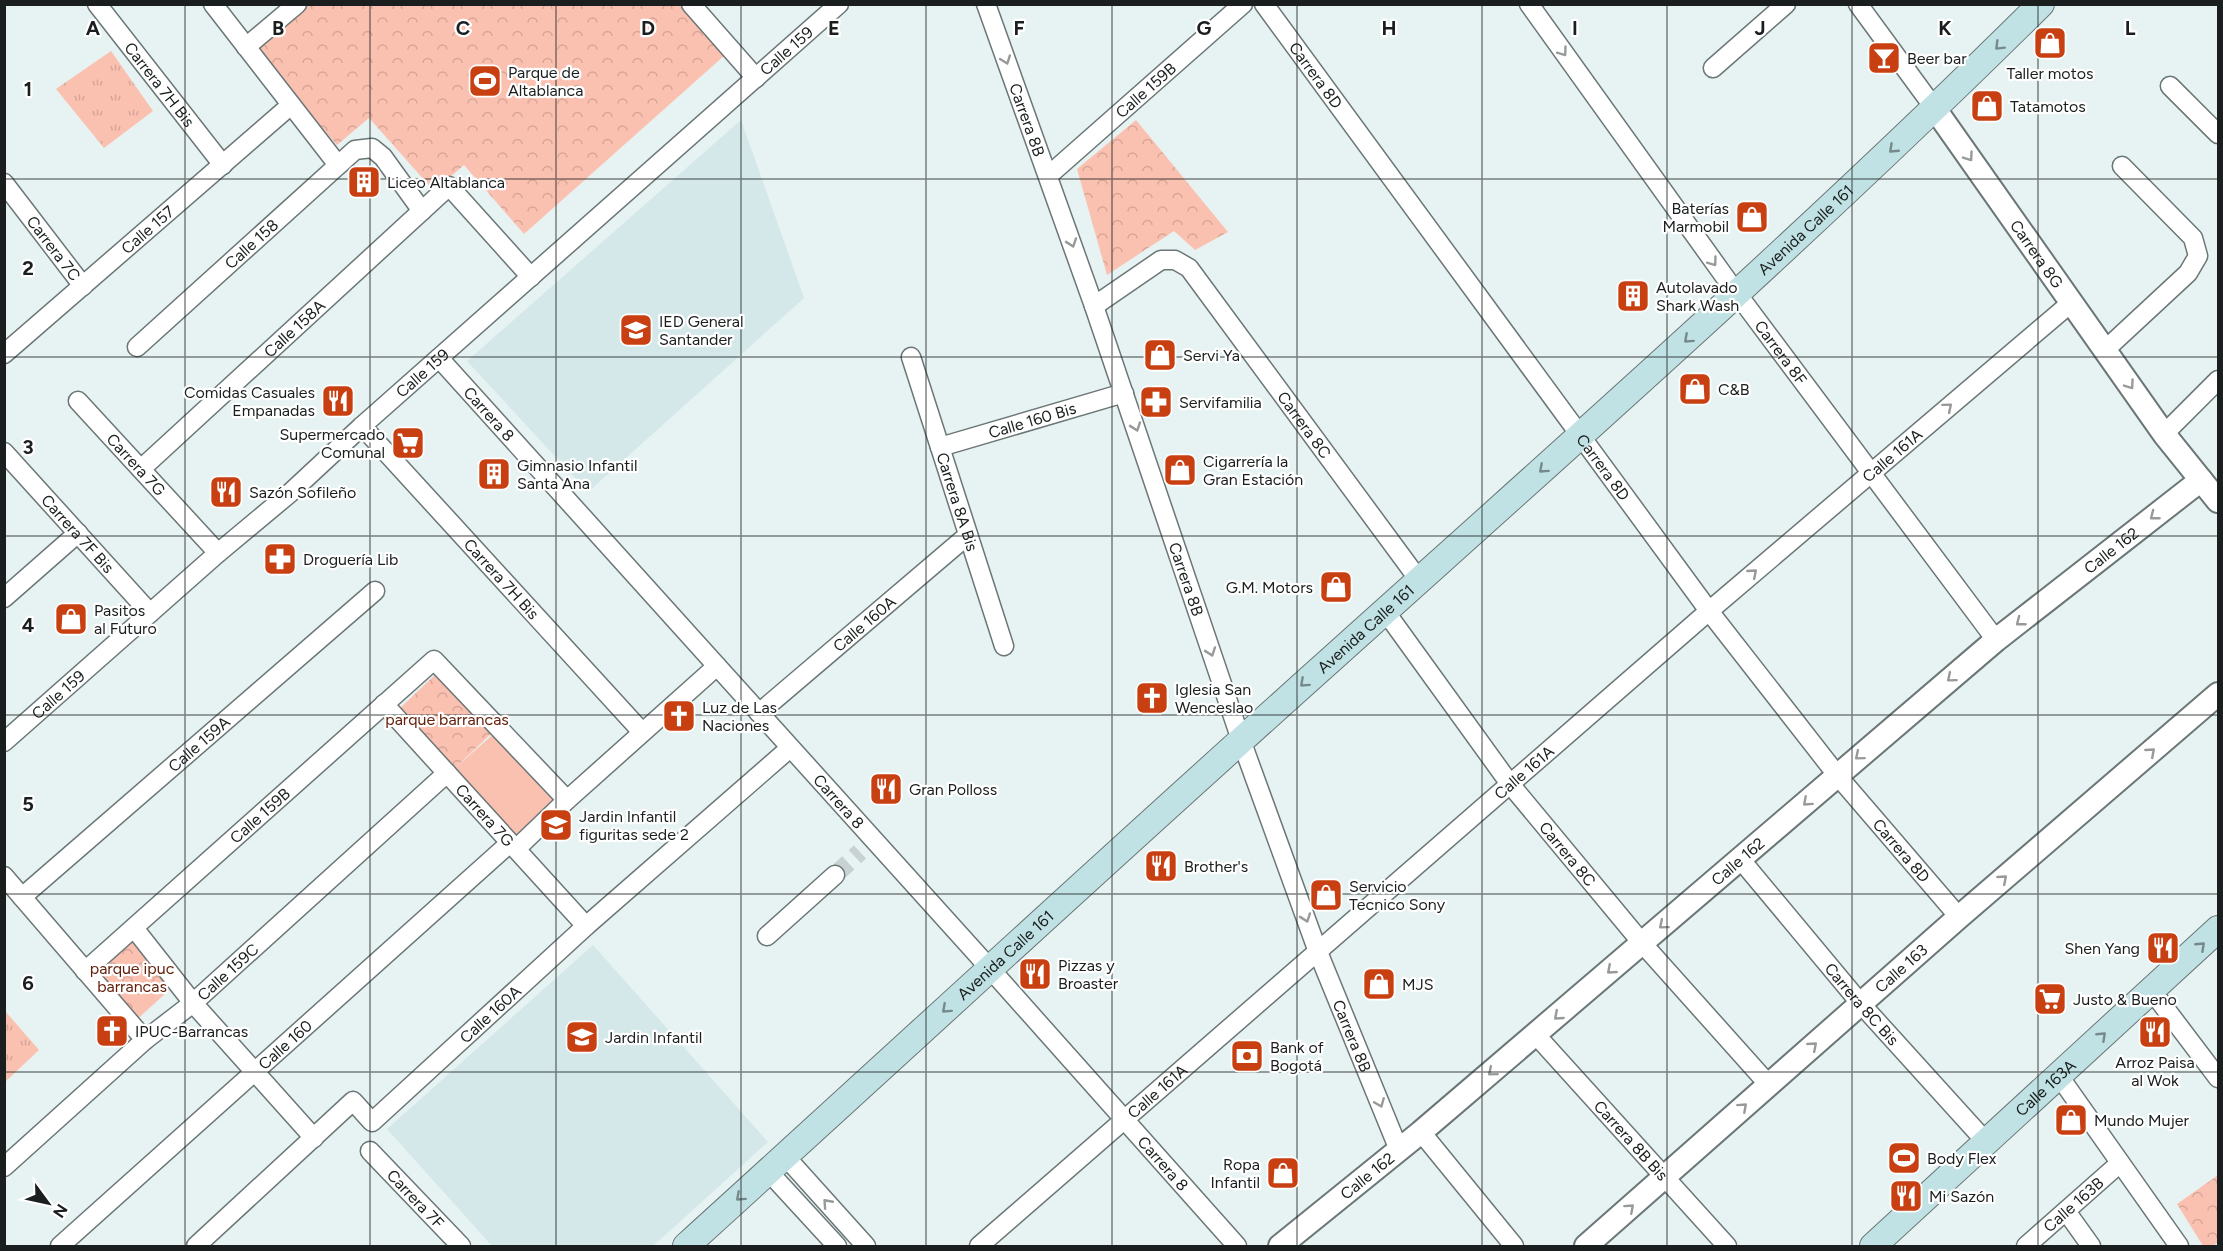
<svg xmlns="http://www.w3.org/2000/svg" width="2223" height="1251" font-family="Figtree,sans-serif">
<defs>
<pattern id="grass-tufts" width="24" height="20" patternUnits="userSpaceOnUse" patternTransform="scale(1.5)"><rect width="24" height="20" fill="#fbc1b0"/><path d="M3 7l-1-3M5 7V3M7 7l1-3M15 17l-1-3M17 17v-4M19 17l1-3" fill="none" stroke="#d7a597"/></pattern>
<pattern id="forest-crowns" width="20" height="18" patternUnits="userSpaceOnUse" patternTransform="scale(1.5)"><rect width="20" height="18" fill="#fbc1b0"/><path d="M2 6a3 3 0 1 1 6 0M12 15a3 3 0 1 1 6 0" fill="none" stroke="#d7a597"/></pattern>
</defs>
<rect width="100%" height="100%" fill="#e7f2f2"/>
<!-- built -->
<path fill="#d4e8e9" d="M741 120 804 298 588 492 467 361Z
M593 945 768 1142 653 1246H492L387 1129Z"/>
<!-- grass -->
<path fill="url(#grass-tufts)" d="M111 51 153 111 104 148 56 89Z
M5 1011 39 1050 5 1082H4Z"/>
<!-- forest -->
<path fill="url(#forest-crowns)" d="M680 4 725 55 524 234 464 165 434 191 369 118 337 145 254 51 307 5Z
M1136 120 1228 232 1195 250 1174 231 1107 275 1077 169Z
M439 671 495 730 455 768 399 709Z
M134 936 177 983 134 1022 90 976Z
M2218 1175V1242L2213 1246H2203L2177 1204Z"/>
<!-- garden -->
<path fill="#fbc1b0" d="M499 729 559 795 515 836 454 769Z"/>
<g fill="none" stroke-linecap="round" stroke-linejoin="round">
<!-- minor-tunnel -->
<path stroke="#c8d2d2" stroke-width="18" stroke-dasharray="18 9" stroke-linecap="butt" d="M835 875 860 852"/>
<!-- minor casing -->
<g stroke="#6b7676" stroke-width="21">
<g id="minor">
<path id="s1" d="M97 4 223 165"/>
<path d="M213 4 338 165"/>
<path d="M691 4 756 78"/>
<path id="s2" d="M986 4 1094 306 1241 740 1318 952 1399 1150"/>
<path id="s3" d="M1264 4 1709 611 1837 775 1959 917"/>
<path id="s4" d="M1529 4 1727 280 1996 640"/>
<path d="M1858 4 1935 109"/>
<path d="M246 47 297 4"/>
<path d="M1713 68 1786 4"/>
<path d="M2170 86 2218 134"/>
<path id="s5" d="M1048 176 1243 4"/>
<path id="s6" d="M4 183 83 286"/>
<path id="s7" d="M1094 306 1161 260H1175L1189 268 1419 580"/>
<path id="s8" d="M137 347 355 150 372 148 383 157 422 211"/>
<path d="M2105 350 2188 273 2198 256 2193 238 2122 166"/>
<path id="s9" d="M4 354 291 105"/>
<path id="s10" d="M911 357 1004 646"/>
<path id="s11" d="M439 358 976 953 1237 1246"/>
<path id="s12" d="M78 401 218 553"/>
<path id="s13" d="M362 426 642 732"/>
<path d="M2164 434 2218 380"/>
<path id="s14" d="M940 447 1124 393"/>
<path id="s15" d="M4 452 150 613"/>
<path id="s16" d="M141 469 449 186 531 277"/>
<path d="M4 598 78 533"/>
<path id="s17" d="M1385 611 1510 784 1642 943 1769 1085"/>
<path id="s18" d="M384 704 586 926"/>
<path id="s19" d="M759 713 968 535"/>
<path id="s20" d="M4 742 218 553 290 493 362 426 839 4"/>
<path d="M516 849 567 800 717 666"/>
<path id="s21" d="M1741 860 1861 1004 1987 1143"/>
<path d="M4 876 145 1040"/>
<path id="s22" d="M22 897 375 591"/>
<path d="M134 928 193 1003 314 1138"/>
<path d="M767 936 835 875"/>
<path id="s23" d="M85 971 434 660 567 800"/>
<path d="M2152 991 2218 1078"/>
<path id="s24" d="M1536 1035 1727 1246"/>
<path d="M2059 1076 2179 1246"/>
<path d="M1421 1132 1514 1246"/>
<path id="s25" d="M370 1151 461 1246"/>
<path d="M785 1156 866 1246"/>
<path id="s26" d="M4 1167 145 1040 193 1003 447 773"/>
<path d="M768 1171 837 1246"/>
<path d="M2066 1211 2091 1246"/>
<path id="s27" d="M60 1246 510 843"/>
<path id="s28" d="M196 1246 353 1101 372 1122 586 926 790 748"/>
<path id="s29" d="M979 1246 1709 611 2072 302"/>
<path id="s30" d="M2026 1246 2120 1163"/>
</g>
</g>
<!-- tertiary casing -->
<g stroke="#6b7676" stroke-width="26">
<g id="tertiary">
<path id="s31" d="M1935 109 2164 434 2218 501"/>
<path id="s32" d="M1280 1246 1421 1132 1996 640 2201 480"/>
<path id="s33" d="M1586 1246 1959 917 2218 694"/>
</g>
</g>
<!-- secondary casing -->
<g stroke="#6b7676" stroke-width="28">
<g id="secondary">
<path id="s34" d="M686 1246C902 1050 1117 851 1335 656 1573 442 1813 230 2041 4"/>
<path id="s35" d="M1873 1246 2218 929"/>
</g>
</g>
<!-- minor -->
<use href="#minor" stroke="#fff" stroke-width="18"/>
<!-- tertiary -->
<use href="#tertiary" stroke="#fff" stroke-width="22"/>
<!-- secondary -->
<use href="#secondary" stroke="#c1e2e4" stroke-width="26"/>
</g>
<!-- one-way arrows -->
<defs><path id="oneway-chevron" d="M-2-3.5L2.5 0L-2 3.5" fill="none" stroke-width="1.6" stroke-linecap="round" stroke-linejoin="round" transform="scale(1.5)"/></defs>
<g stroke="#768a8b">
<use href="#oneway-chevron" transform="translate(1999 46) rotate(135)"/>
<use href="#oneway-chevron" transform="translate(1893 149) rotate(137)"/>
<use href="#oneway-chevron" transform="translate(1688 339) rotate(138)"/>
<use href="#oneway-chevron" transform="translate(1543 469) rotate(138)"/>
<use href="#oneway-chevron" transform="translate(1304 683) rotate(138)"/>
<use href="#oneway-chevron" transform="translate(2201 946) rotate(-43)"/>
<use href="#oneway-chevron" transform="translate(946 1009) rotate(138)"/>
<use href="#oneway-chevron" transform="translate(2102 1036) rotate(-43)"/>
<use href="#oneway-chevron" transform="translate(740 1197) rotate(138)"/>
</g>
<g stroke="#989a9a">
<use href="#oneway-chevron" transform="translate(1563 52) rotate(54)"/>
<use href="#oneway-chevron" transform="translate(1006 60) rotate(70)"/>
<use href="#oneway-chevron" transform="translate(1969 157) rotate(55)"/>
<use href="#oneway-chevron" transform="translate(1072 243) rotate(71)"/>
<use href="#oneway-chevron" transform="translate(1713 262) rotate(54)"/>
<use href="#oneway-chevron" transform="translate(2130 385) rotate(55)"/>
<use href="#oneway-chevron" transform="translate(1948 407) rotate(-40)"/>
<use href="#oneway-chevron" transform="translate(1136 427) rotate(71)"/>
<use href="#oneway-chevron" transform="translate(2154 516) rotate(142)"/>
<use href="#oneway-chevron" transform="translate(1753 573) rotate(-41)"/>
<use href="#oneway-chevron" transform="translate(2020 622) rotate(142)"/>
<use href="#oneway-chevron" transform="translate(1211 652) rotate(71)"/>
<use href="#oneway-chevron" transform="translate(1951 678) rotate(140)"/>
<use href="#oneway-chevron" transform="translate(2151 752) rotate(-41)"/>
<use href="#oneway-chevron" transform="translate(1859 756) rotate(140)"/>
<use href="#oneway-chevron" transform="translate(1807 802) rotate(138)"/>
<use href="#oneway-chevron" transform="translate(2003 879) rotate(-41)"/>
<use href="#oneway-chevron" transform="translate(1306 918) rotate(71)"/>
<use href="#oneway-chevron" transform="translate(1663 925) rotate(140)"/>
<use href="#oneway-chevron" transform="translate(1611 970) rotate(139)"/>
<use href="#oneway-chevron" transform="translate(1558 1016) rotate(139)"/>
<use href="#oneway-chevron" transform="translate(1813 1046) rotate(-41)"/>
<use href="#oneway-chevron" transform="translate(1492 1072) rotate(140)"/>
<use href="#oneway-chevron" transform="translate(1380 1103) rotate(68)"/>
<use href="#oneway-chevron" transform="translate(1743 1107) rotate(-42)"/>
<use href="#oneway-chevron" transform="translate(827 1203) rotate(-132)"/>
<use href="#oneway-chevron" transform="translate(1630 1208) rotate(-42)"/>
</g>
<!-- grid -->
<path fill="none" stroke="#1a1e1e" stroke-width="1.5" stroke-opacity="0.55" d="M185 4V1246M370 4V1246M556 4V1246M741 4V1246M926 4V1246M1112 4V1246M1297 4V1246M1482 4V1246M1667 4V1246M1852 4V1246M2038 4V1246M4 179H2218M4 357H2218M4 536H2218M4 715H2218M4 894H2218M4 1072H2218"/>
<!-- icons -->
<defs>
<g id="shop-square" transform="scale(1.725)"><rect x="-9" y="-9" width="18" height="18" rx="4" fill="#c84012" stroke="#fff"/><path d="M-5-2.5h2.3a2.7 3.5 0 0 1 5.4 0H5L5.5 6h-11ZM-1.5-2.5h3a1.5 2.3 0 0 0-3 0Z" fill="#fff"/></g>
<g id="bar-square" transform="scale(1.725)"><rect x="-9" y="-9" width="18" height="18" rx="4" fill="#c84012" stroke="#fff"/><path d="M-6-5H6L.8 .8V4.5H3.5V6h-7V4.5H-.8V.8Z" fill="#fff"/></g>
<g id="stadium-square" transform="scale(1.725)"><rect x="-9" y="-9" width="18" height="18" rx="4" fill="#c84012" stroke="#fff"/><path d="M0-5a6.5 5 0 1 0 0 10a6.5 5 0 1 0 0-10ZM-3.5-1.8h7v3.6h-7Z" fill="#fff"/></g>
<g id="building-square" transform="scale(1.725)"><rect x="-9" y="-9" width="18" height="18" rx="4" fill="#c84012" stroke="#fff"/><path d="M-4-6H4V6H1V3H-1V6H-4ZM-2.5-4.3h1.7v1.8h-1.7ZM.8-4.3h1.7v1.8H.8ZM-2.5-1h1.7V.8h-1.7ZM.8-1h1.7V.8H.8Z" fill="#fff"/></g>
<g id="school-square" transform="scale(1.725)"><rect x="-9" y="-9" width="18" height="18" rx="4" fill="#c84012" stroke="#fff"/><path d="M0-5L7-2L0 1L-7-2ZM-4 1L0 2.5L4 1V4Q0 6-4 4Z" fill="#fff"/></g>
<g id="restaurant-square" transform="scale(1.725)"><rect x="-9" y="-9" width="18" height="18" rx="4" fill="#c84012" stroke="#fff"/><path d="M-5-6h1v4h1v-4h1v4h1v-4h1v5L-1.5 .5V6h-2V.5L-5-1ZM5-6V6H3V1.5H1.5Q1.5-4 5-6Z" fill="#fff"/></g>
<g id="pharmacy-square" transform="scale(1.725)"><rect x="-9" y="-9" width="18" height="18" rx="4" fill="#c84012" stroke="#fff"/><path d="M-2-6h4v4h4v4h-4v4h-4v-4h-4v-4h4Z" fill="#fff"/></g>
<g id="supermarket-square" transform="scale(1.725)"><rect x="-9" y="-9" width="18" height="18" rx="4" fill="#c84012" stroke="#fff"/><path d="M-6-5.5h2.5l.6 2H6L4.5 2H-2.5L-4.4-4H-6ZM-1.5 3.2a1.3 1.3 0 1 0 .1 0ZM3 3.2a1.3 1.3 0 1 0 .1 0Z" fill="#fff"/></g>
<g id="church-square" transform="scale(1.725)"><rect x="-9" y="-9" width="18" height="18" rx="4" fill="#c84012" stroke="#fff"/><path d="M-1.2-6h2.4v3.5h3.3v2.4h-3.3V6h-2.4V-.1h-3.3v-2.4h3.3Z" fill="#fff"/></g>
<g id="bank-square" transform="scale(1.725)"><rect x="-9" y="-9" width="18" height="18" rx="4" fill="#c84012" stroke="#fff"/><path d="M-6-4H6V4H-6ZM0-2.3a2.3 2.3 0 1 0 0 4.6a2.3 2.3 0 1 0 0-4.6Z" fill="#fff"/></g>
</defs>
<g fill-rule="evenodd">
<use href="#shop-square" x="2050" y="43"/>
<use href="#bar-square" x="1884" y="58"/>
<use href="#stadium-square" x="485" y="81"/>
<use href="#shop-square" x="1987" y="106"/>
<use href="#building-square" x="364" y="182"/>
<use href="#shop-square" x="1752" y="217"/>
<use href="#building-square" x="1633" y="296"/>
<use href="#school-square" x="636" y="330"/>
<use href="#shop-square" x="1160" y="355"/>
<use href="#shop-square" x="1695" y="389"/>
<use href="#restaurant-square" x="338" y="401"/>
<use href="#pharmacy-square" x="1156" y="402"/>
<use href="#supermarket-square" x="408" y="443"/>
<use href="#shop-square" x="1180" y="470"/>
<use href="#building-square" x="494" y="474"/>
<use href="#restaurant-square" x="226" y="492"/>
<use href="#pharmacy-square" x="280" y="559"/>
<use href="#shop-square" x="1336" y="587"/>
<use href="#shop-square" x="71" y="619"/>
<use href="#church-square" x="1152" y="698"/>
<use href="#church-square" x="679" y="716"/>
<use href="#restaurant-square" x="886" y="789"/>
<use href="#school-square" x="556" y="825"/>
<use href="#restaurant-square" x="1161" y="866"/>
<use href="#shop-square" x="1326" y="895"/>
<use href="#restaurant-square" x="2163" y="948"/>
<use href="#restaurant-square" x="1035" y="974"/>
<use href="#shop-square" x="1379" y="984"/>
<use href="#supermarket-square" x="2050" y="999"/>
<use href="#church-square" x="112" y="1031"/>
<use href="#restaurant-square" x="2155" y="1032"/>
<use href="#school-square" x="582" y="1037"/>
<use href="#bank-square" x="1247" y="1056"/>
<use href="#shop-square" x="2071" y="1120"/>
<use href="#stadium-square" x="1904" y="1158"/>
<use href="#shop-square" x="1283" y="1173"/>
<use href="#restaurant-square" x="1906" y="1196"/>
</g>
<g text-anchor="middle" stroke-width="4.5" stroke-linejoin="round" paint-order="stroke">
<!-- street labels -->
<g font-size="16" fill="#1a1e1e" stroke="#fff">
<text dy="6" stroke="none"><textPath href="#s20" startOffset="1044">Calle 159</textPath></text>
<text dy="6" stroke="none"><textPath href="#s3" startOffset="88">Carrera 8D</textPath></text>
<text dy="6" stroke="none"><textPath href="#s1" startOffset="102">Carrera 7H Bis</textPath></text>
<text dy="6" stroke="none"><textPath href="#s5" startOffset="130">Calle 159B</textPath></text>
<text dy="6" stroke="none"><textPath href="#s2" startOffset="123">Carrera 8B</textPath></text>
<text dy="6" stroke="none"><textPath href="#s9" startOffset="190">Calle 157</textPath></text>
<text dy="6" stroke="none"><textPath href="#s34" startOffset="1512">Avenida Calle 161</textPath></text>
<text dy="6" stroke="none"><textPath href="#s8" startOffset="154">Calle 158</textPath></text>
<text dy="6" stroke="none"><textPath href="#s6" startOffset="82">Carrera 7C</textPath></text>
<text dy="6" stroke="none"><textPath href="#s31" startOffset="177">Carrera 8G</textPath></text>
<text dy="6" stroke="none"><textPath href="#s16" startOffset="208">Calle 158A</textPath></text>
<text dy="6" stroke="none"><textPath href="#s4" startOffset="430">Carrera 8F</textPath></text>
<text dy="6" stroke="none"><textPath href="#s20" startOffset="558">Calle 159</textPath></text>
<text dy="6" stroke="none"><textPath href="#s11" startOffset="75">Carrera 8</textPath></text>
<text dy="6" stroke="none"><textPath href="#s14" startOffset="96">Calle 160 Bis</textPath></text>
<text dy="6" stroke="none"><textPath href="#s7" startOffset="306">Carrera 8C</textPath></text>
<text dy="6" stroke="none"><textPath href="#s29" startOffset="1208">Calle 161A</textPath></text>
<text dy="6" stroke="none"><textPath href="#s12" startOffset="86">Carrera 7G</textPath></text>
<text dy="6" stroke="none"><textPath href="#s3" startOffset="574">Carrera 8D</textPath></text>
<text dy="6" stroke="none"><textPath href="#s10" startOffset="152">Carrera 8A Bis</textPath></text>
<text dy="6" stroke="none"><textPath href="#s15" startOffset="110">Carrera 7F Bis</textPath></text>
<text dy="6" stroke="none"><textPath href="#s32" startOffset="1084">Calle 162</textPath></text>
<text dy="6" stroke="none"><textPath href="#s13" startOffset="207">Carrera 7H Bis</textPath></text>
<text dy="6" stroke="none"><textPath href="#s2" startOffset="609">Carrera 8B</textPath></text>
<text dy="6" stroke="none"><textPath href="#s19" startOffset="138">Calle 160A</textPath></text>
<text dy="6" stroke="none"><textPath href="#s34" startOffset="918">Avenida Calle 161</textPath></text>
<text dy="6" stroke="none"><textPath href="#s20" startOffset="72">Calle 159</textPath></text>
<text dy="6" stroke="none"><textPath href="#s22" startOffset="234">Calle 159A</textPath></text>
<text dy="6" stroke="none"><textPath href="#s29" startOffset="722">Calle 161A</textPath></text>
<text dy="6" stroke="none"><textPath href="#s11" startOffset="597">Carrera 8</textPath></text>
<text dy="6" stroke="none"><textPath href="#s23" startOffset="234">Calle 159B</textPath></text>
<text dy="6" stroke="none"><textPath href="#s18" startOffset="150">Carrera 7G</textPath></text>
<text dy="6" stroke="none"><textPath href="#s3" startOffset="1060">Carrera 8D</textPath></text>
<text dy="6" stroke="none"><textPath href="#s17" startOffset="304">Carrera 8C</textPath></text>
<text dy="6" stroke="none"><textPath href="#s32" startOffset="598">Calle 162</textPath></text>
<text dy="6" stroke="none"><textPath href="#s34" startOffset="432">Avenida Calle 161</textPath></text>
<text dy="6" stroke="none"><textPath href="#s33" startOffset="420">Calle 163</textPath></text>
<text dy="6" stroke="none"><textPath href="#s26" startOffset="297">Calle 159C</textPath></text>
<text dy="6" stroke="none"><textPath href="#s21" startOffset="188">Carrera 8C Bis</textPath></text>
<text dy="6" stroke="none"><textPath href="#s28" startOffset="402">Calle 160A</textPath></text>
<text dy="6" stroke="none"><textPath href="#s2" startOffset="1095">Carrera 8B</textPath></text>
<text dy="6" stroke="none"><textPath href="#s27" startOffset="302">Calle 160</textPath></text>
<text dy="6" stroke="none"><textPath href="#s35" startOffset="234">Calle 163A</textPath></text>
<text dy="6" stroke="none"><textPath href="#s29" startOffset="236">Calle 161A</textPath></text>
<text dy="6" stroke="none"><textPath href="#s24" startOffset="142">Carrera 8B Bis</textPath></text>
<text dy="6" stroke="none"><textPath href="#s11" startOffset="1083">Carrera 8</textPath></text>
<text dy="6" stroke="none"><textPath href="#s32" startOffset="112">Calle 162</textPath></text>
<text dy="6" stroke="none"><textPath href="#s25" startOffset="66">Carrera 7F</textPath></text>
<text dy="6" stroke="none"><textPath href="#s30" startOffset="63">Calle 163B</textPath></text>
</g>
<!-- poi labels -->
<g font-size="16" fill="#1a1e1e" stroke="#fff" text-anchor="start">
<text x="1907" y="64">Beer bar</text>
<text x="508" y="78">Parque de<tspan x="508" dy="18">Altablanca</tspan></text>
<text x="2050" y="79" text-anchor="middle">Taller motos</text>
<text x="2010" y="112">Tatamotos</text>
<text x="387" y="188">Liceo Altablanca</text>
<text x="1729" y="214" text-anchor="end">Baterías<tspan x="1729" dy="18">Marmobil</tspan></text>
<text x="1656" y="293">Autolavado<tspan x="1656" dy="18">Shark Wash</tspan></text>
<text x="659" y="327">IED General<tspan x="659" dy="18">Santander</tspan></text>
<text x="1183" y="361">Servi Ya</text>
<text x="1718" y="395">C&amp;B</text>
<text x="315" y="398" text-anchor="end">Comidas Casuales<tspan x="315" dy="18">Empanadas</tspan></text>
<text x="1179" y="408">Servifamilia</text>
<text x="385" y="440" text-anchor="end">Supermercado<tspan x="385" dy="18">Comunal</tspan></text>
<text x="1203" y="467">Cigarrería la<tspan x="1203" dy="18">Gran Estación</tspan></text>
<text x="517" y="471">Gimnasio Infantil<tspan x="517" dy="18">Santa Ana</tspan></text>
<text x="249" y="498">Sazón Sofileño</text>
<text x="303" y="565">Droguería Lib</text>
<text x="1313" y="593" text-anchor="end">G.M. Motors</text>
<text x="94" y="616">Pasitos<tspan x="94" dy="18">al Futuro</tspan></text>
<text x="1175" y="695">Iglesia San<tspan x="1175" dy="18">Wenceslao</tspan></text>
<text x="702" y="713">Luz de Las<tspan x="702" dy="18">Naciones</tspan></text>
<text x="909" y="795">Gran Polloss</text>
<text x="579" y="822">Jardin Infantil<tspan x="579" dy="18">figuritas sede 2</tspan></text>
<text x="1184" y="872">Brother's</text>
<text x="1349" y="892">Servicio<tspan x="1349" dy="18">Tecnico Sony</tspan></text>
<text x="2140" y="954" text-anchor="end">Shen Yang</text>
<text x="1058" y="971">Pizzas y<tspan x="1058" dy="18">Broaster</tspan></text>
<text x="1402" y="990">MJS</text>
<text x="2073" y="1005">Justo &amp; Bueno</text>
<text x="135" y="1037">IPUC-Barrancas</text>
<text x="605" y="1043">Jardin Infantil</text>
<text x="1270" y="1053">Bank of<tspan x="1270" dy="18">Bogotá</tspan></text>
<text x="2155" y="1068" text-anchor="middle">Arroz Paisa<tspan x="2155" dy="18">al Wok</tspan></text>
<text x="2094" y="1126">Mundo Mujer</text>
<text x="1927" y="1164">Body Flex</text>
<text x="1260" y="1170" text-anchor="end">Ropa<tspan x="1260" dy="18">Infantil</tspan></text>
<text x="1929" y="1202">Mi Sazón</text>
</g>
<!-- park labels -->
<g font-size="16" fill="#63210c" stroke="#fff">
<text x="447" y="725">parque barrancas</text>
<text x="132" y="974">parque ipuc<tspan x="132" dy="18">barrancas</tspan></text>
</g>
</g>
<g font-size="20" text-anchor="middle" font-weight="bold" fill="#1a1e1e" stroke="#fff" stroke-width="4.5" stroke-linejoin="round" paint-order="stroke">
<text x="93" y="35">A</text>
<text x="278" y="35">B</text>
<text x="463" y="35">C</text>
<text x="648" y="35">D</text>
<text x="834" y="35">E</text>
<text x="1019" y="35">F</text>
<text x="1204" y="35">G</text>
<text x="1389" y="35">H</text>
<text x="1575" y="35">I</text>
<text x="1760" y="35">J</text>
<text x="1945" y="35">K</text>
<text x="2130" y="35">L</text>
<text x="28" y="96">1</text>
<text x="28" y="275">2</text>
<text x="28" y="454">3</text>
<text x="28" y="632">4</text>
<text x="28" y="811">5</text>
<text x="28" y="990">6</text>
</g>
<!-- border -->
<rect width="2223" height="1251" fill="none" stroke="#1a1e1e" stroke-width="12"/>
<!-- north arrow -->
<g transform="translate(48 1203) rotate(123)" stroke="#ffffff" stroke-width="4.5" paint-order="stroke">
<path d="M0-4.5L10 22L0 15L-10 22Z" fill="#1a1e1e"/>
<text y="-9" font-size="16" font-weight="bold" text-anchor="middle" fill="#1a1e1e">N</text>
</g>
</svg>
